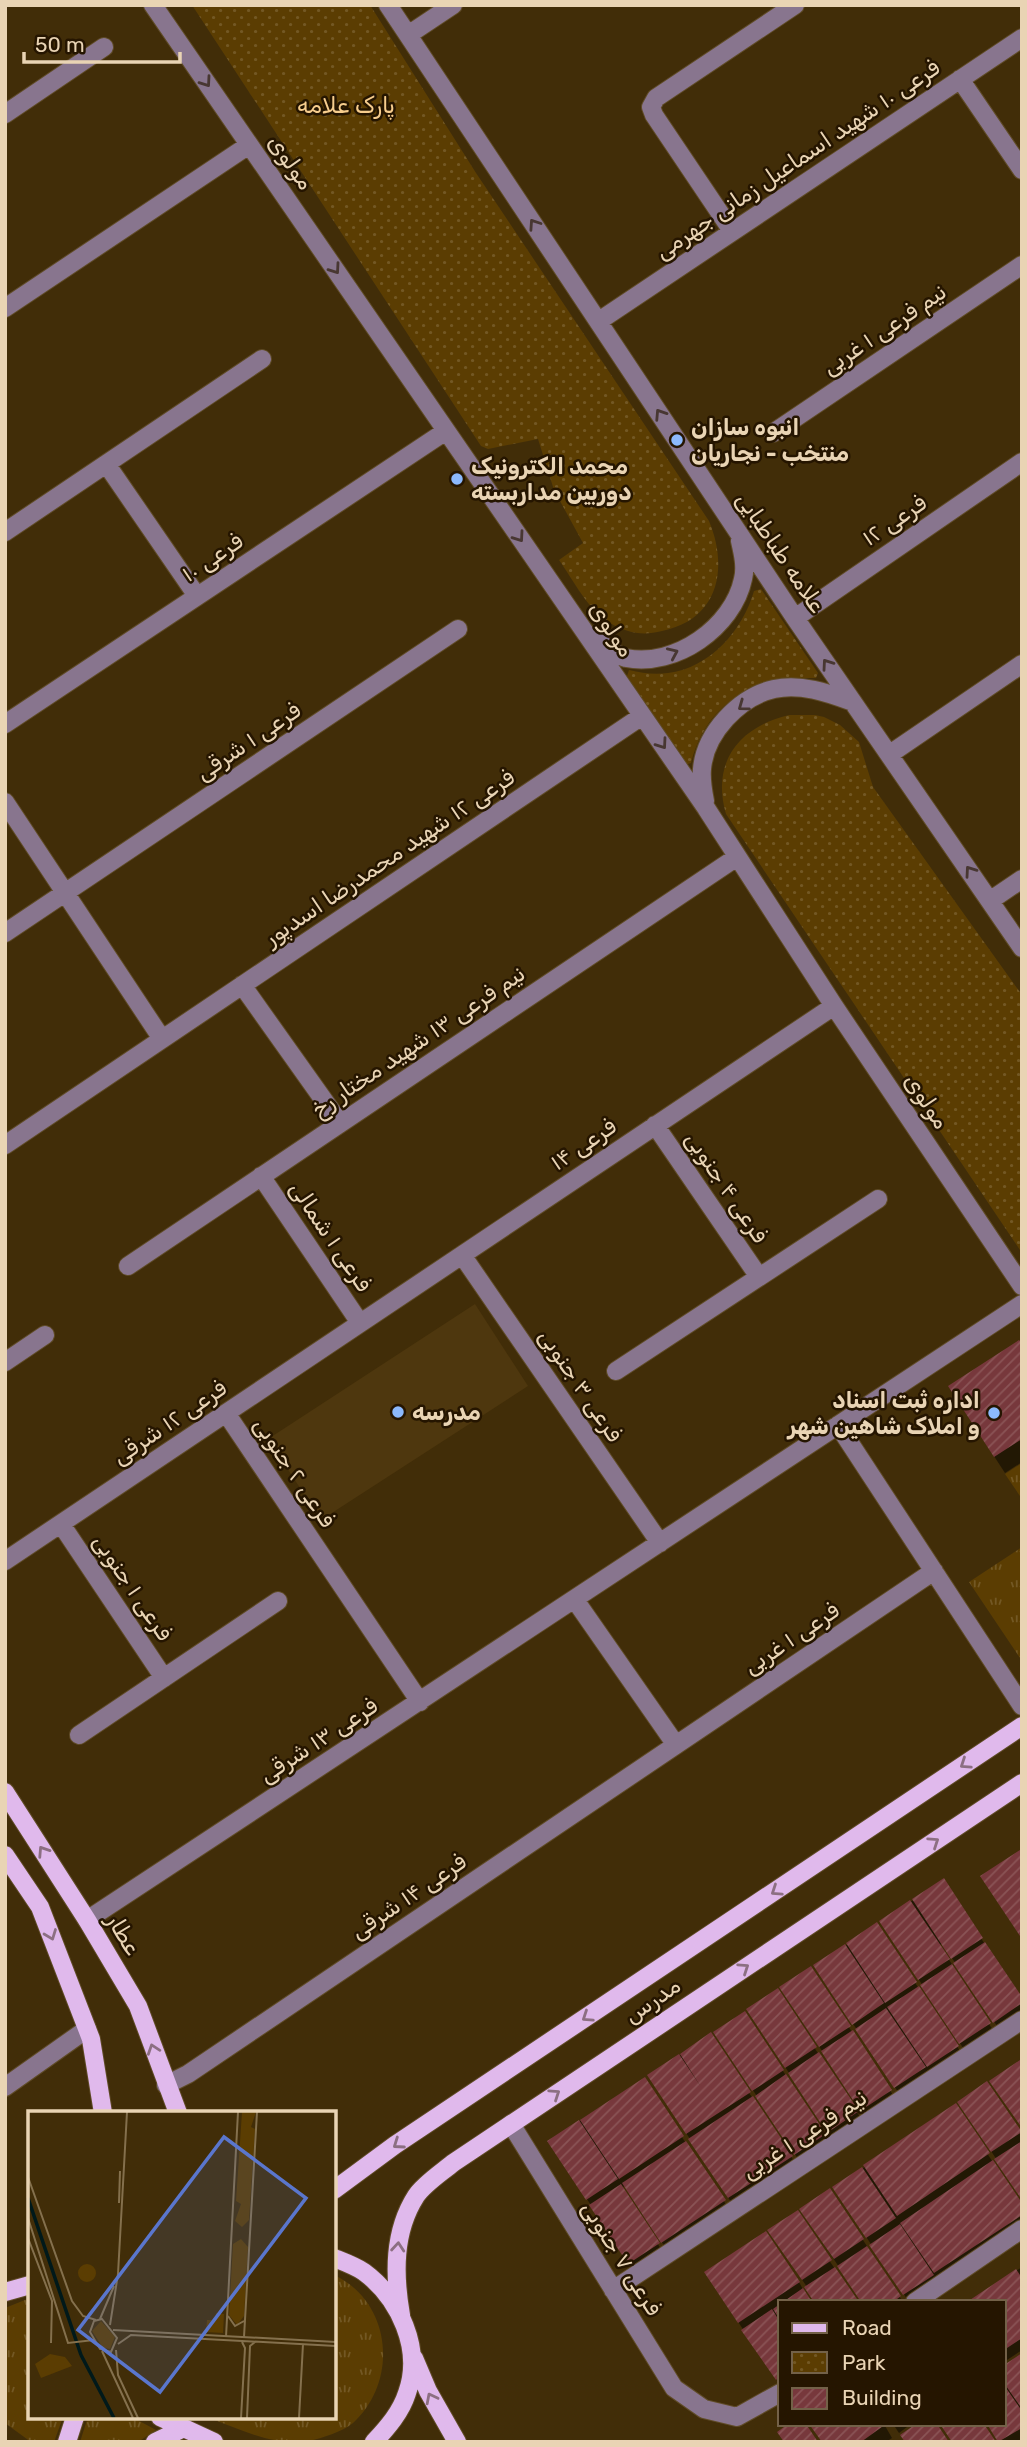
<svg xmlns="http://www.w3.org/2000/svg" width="1027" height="2447" font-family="Rubik,'Noto Naskh Arabic',sans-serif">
<defs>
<pattern id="grass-tufts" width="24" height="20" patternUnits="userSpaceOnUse" patternTransform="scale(1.75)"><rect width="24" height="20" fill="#5b3d02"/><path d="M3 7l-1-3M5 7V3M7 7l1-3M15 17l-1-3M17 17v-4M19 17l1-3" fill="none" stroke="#735824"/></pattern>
<pattern id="park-dots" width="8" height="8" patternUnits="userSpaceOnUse" patternTransform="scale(1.75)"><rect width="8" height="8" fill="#5b3d02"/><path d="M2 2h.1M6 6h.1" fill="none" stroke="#735824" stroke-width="1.8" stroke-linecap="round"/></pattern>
<pattern id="building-hatch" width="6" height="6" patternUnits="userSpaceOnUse" patternTransform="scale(1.75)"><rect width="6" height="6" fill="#77383c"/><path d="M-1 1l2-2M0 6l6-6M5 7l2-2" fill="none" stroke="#8a5456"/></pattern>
</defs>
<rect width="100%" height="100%" fill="#412d08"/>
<!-- built -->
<path fill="#4e370e" d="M475 1304 528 1386 321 1520 268 1439Z"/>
<!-- grass -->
<path fill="url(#grass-tufts)" d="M1022 1463V1499L1005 1474Z
M1022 1547V1661L969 1582Z
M334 2275C392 2302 399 2381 353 2423 342 2432 322 2438 309 2441 272 2447 239 2428 206 2417H334Z
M30 2298V2417H63L54 2442H31L5 2423V2308Z
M88 2417H132L156 2430 138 2442H80Z"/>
<!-- park -->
<path fill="url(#park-dots)" d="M192 5H370L476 173 709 521C729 569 718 620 662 631 642 636 628 633 610 623 588 610 574 581 559 560L583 543 554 490 538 439 488 449 481 446Z
M761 589 818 673 816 678C755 677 707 701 691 763L685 765 627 676 629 670C642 673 654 675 668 673 710 668 743 630 754 591Z
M789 715H815L824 717 840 725 859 742 873 787 1022 995V1253L726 814C711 762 739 727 789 715Z"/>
<!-- shadow -->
<path fill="#0007" d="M1022 1346V1462L1005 1473 960 1404Z
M943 1881 1022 2000V2014L999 2029 942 1943 940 1945 994 2032 965 2051 881 1921Z
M877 1925 962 2054 900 2095 815 1966Z
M811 1969 895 2098 866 2118 786 1996Z
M777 1991 862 2120 833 2140 753 2018Z
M711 2035 796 2164 733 2205 649 2076Z
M720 2040 783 2071 829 2143 800 2162Z
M644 2079 729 2209 667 2250 625 2186 621 2188 663 2252 634 2271 549 2141Z
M987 2084 1022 2136V2198L964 2110Z
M955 2105 1022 2206V2226L909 2302 834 2188Z
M797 2212 835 2269 807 2287 774 2238Z
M806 2217 863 2240 903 2302H862Z
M1022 2267V2350L1004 2362V2302H971Z
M711 2281 799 2282 810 2302H780V2385Z
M1022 2356V2438L1017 2442H1000L988 2424H1004V2368Z
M884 2424 892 2438 886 2442H822Z
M893 2424H911L899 2433Z"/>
<!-- building -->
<path fill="url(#building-hatch)" d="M1019 1340 1022 1343V1439L994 1457 948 1386Z
M1020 1850 1022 1853V1939L980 1876Z
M944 1878 983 1938 951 1959 912 1899Z
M910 1900 950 1959 918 1980 879 1921Z
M877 1922 917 1982 885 2003 846 1943Z
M985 1942 1022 1997V2003L993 2023 953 1963Z
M845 1944 884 2003 852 2025 813 1965Z
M952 1964 991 2023 959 2044 920 1985Z
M811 1966 851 2026 819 2047 779 1987Z
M919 1986 959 2046 927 2067 887 2007Z
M778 1988 817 2047 785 2068 746 2009Z
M886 2008 926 2067 894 2088 855 2029Z
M745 2011 784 2070 752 2091 713 2032Z
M853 2030 892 2090 860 2111 821 2051Z
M711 2032 751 2092 686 2134 647 2075 679 2054 701 2087 680 2054Z
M819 2052 859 2111 827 2133 788 2073Z
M1020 2060 1022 2063V2128L989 2081Z
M786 2074 826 2134 794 2155 755 2096Z
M645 2077 684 2136 619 2179 580 2120Z
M987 2081 1022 2132 991 2152 957 2102Z
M753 2096 793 2156 728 2198 688 2139Z
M956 2103 990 2153 897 2216 863 2165Z
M579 2120 618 2179 586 2200 547 2141Z
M686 2141 726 2200 661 2243 622 2183Z
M1022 2141V2200L994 2159Z
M993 2160 1022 2203V2215L934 2273 900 2223Z
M862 2167 896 2218 866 2238 832 2187Z
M621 2184 660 2243 628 2264 589 2205Z
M830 2188 864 2239 834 2259 799 2209Z
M798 2210 832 2260 802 2280 767 2230Z
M900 2224 934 2275 903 2295 869 2245Z
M766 2231 800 2282 738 2323 704 2272Z
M867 2246 901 2296 893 2302H861L837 2266Z
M835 2267 859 2302H814L804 2287Z
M1016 2269 1022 2278V2338L1004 2350V2302H967Z
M803 2288 812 2302H783Z
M780 2304V2320L773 2309Z
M772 2309 780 2322V2377L776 2380 741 2330Z
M1022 2353V2409L1004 2383V2365Z
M1004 2385 1022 2411V2428L998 2442 987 2424H1004Z
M788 2424H806L818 2442H784L777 2432Z
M809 2424H886L861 2442H822Z
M916 2424H937L949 2442H905L900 2435Z
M940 2424H984L996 2442H952Z"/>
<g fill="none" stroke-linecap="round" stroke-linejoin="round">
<!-- minor casing -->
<g stroke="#5f4b27" stroke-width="20">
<path id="minor" d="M153 5 706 808 834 1006 1022 1286
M388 5 795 618 1022 948
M408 35 453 5
M960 79 1022 170
M5 114 104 47
M732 231 654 115 651 107 656 98 795 5
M5 308 249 145
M599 321 1022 38
M773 433 1022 265
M107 465 197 596
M5 532 262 359
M795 618 1022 462
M593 639C603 644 615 655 626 658 675 668 733 627 743 579 746 567 743 554 740 541
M5 724 446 431
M890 754 1022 664
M705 801C703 791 701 780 702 769 705 733 739 697 774 689 801 683 828 693 853 702
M5 802 162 1039
M991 900 1022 879
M5 933 458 629
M242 985 340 1123
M655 1125 759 1277
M5 1145 642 716
M261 1176 360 1323
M462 1255 660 1543
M128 1266 737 857
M5 1362 45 1335
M616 1371 878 1199
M226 1413 420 1702
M838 1425 1022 1706
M61 1524 164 1678
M5 1561 834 1006
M575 1600 676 1745
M79 1735 278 1601
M87 1920 1022 1304
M166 2085 188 2074 934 1571
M5 2087 87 2029
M511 2124 674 2388 704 2409 737 2417 780 2393
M613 2290 1022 2020
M915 2302 1022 2229"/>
</g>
<!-- major casing -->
<g stroke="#5f4b27" stroke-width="20">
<path id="major" d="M5 1792 87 1920 138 2006 178 2113
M5 1855 40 1907 91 2039 103 2113
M334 2190 395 2145 1022 1726
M334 2258C344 2262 355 2266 364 2272 399 2298 423 2349 407 2393 401 2412 388 2427 374 2442
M5 2292 30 2285
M401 2315C394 2275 393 2232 416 2196 424 2184 441 2173 453 2163L1022 1783
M414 2358 428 2391 457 2442
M160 2417 214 2442
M67 2442 75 2417
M155 2442 184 2428"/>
</g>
<!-- minor -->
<use href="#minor" stroke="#88758e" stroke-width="18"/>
<!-- major -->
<use href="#major" stroke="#e0b9ec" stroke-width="18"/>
</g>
<!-- one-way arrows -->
<defs><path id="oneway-chevron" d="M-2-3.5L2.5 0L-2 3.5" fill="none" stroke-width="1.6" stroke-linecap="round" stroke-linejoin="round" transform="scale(1.75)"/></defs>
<g stroke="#483732">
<use href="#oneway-chevron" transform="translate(206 82) rotate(55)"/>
<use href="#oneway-chevron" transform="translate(534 224) rotate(-124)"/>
<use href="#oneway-chevron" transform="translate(335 269) rotate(55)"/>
<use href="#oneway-chevron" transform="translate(660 414) rotate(-123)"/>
<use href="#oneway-chevron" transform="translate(519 537) rotate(55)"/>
<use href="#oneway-chevron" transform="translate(673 653) rotate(-24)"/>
<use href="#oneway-chevron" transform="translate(827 664) rotate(-125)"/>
<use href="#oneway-chevron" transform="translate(743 706) rotate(144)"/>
<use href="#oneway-chevron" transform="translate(662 744) rotate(55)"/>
<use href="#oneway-chevron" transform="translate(970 871) rotate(-125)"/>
</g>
<g stroke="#8c6f82">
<use href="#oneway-chevron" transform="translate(965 1764) rotate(146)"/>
<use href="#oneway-chevron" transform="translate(934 1842) rotate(-34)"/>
<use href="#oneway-chevron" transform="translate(43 1851) rotate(-123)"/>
<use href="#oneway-chevron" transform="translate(776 1891) rotate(146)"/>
<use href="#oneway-chevron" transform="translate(51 1935) rotate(69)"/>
<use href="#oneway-chevron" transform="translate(744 1968) rotate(-34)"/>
<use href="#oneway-chevron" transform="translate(587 2017) rotate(146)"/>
<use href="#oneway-chevron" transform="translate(153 2049) rotate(-109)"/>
<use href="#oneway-chevron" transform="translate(555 2094) rotate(-34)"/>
<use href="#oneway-chevron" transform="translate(398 2144) rotate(145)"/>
<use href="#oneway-chevron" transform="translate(398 2247) rotate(-85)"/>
<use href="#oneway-chevron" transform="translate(431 2398) rotate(-117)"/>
</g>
<!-- markers -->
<g fill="#8cb9fc" stroke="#251500" stroke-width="2.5">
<circle cx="677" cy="440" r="7"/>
<circle cx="457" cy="479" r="7"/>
<circle cx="398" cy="1412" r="7"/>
<circle cx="994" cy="1413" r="7"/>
</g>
<g text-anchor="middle" stroke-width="5" stroke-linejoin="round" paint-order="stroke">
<!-- park labels -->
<g font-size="23" fill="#f7cd8d" stroke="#251500">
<text x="346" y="113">پارک علامه</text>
</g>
<!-- street labels -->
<g font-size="23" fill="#e9d4b4" stroke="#251500">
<text transform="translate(797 159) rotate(-34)" y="8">فرعی ۱۰ شهید اسماعیل زمانی جهرمی</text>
<text transform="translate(291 162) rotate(55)" y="8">مولوی</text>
<text transform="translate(884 329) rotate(-34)" y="8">نیم فرعی ۱ غربی</text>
<text transform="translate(894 520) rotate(-34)" y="8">فرعی ۱۲</text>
<text transform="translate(781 552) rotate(56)" y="8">علامه طباطبایی</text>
<text transform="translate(212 557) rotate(-34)" y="8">فرعی ۱۰</text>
<text transform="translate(612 629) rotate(56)" y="8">مولوی</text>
<text transform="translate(248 741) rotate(-34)" y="8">فرعی ۱ شرقی</text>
<text transform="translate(389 857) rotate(-34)" y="8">فرعی ۱۲ شهید محمدرضا اسدپور</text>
<text transform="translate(418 1041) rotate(-34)" y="8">نیم فرعی ۱۳ شهید مختار رخ</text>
<text transform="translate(927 1101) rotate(56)" y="8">مولوی</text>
<text transform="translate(583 1144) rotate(-34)" y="8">فرعی ۱۴</text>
<text transform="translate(727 1187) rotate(56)" y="8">فرعی ۴ جنوبی</text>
<text transform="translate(331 1236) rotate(56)" y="8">فرعی ۱ شمالی</text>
<text transform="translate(581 1385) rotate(56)" y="8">فرعی ۳ جنوبی</text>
<text transform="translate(169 1422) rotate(-34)" y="8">فرعی ۱۲ شرقی</text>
<text transform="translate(295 1472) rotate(56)" y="8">فرعی ۲ جنوبی</text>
<text transform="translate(133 1587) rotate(56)" y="8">فرعی ۱ جنوبی</text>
<text transform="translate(791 1638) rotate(-34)" y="8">فرعی ۱ غربی</text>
<text transform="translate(318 1740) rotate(-33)" y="8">فرعی ۱۳ شرقی</text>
<text transform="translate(408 1896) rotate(-34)" y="8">فرعی ۱۴ شرقی</text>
<text transform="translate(124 1934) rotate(59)" y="8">عطار</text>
<text transform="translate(652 2000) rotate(-34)" y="8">مدرس</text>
<text transform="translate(804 2134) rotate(-33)" y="8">نیم فرعی ۱ غربی</text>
<text transform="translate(622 2258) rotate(58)" y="8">فرعی ۷ جنوبی</text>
</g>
<!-- poi labels -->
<g font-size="23" font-weight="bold" fill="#e9d4b4" stroke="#251500" text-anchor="start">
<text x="691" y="435">انبوه سازان<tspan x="691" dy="26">منتخب - نجاریان</tspan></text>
<text x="471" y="474">محمد الکترونیک<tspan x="471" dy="26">دوربین مداربسته</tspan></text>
<text x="980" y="1408" text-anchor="end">اداره ثبت اسناد<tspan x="980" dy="26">و املاک شاهین شهر</tspan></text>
<text x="412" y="1420">مدرسه</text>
</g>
</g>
<!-- overview -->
<g transform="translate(28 2111)">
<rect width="308" height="308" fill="#412d08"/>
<path d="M188 202 196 203 195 222 178 221 179 209H187ZM73 210 87 226 82 238 75 237 64 220Z" fill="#5b3d02"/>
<path d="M214 1H228L223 16 227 18 221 109 214 116 207 110 213 93 208 90ZM213 128 220 136 216 205 209 214 201 204 205 133ZM50 162a9 9 0 1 1 18 0a9 9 0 1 1-18 0ZM22 243 37 246 44 255 13 267 7 253Z" fill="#5b3d02"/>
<path fill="none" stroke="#00191a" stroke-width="3.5" d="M0 87 53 244M53 244 86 307"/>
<path fill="none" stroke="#84704d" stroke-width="2" d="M0 66 44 190 55 205 68 209M91 92 92 60M0 107 40 232 66 229M0 127 24 190 23 232M200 205 207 215 216 210M72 208 86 175M74 208 89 227 83 241 72 238 62 221 66 210ZM82 214 90 163 99 1M85 219 308 231M198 226 210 1M216 226 229 1M90 233 103 224 308 235M88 239 90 264 110 307M74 240 105 307M213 307 217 237 214 231M219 307 222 235 227 231M271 307 275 233"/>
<path fill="#5a76cd" fill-opacity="0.15" stroke="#5a76cd" stroke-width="3.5" d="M196 26 278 87 132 281 50 219Z"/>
<rect width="308" height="308" fill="none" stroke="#e9d4b4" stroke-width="3.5"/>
</g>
<!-- border -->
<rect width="1027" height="2447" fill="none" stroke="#e9d4b4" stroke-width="14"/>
<!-- legend -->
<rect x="778" y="2300" width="228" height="126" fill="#251500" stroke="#736148" stroke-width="2"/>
<rect x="792" y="2323" width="35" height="10" fill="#e0b9ec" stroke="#736148" stroke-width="2"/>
<text x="842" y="2335" font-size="21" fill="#e9d4b4">Road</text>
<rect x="792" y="2352" width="35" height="21" fill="url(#park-dots)" stroke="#736148" stroke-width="2"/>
<text x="842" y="2370" font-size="21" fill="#e9d4b4">Park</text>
<rect x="792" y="2388" width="35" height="21" fill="url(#building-hatch)" stroke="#736148" stroke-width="2"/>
<text x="842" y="2405" font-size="21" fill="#e9d4b4">Building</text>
<!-- scale -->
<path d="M24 52v10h156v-10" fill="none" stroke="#e9d4b4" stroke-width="3.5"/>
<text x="35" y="52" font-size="21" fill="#e9d4b4" stroke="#251500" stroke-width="5" paint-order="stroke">50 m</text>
</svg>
